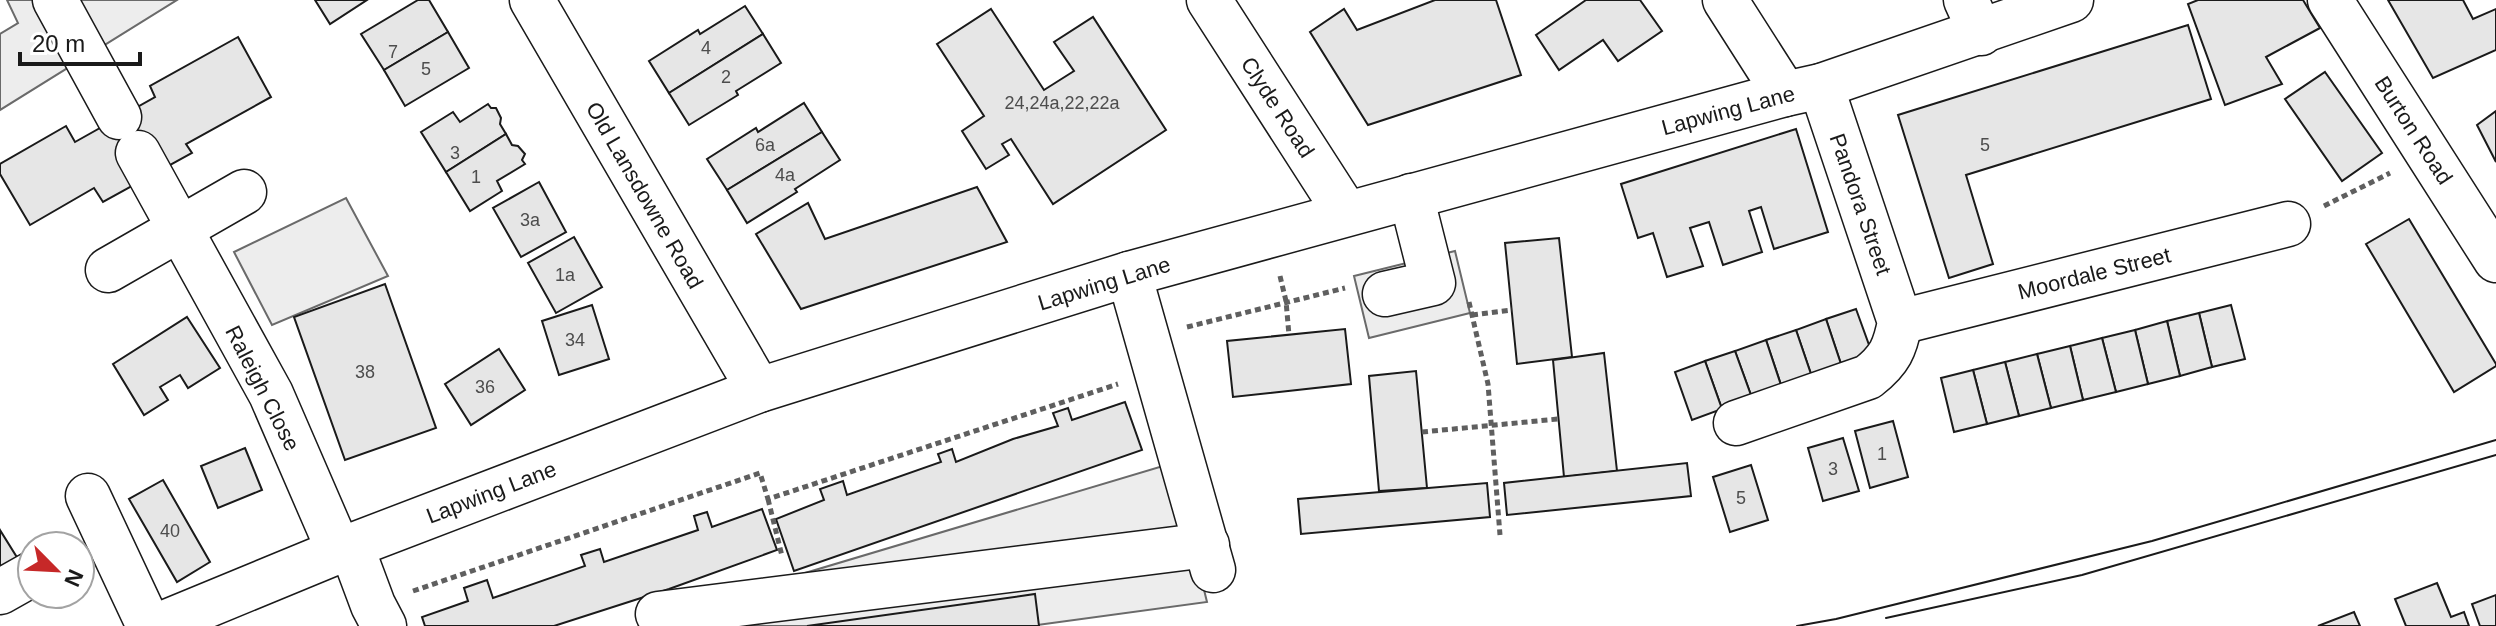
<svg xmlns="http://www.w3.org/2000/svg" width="2496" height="626" font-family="Arial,sans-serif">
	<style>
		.parking { fill: #ededed; stroke: #6a6a6a; stroke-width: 2 }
		.building { fill: #e6e6e6; stroke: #1a1a1a; stroke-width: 2 }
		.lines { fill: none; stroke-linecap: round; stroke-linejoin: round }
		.minor-casing { stroke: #1a1a1a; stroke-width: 47 }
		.path { stroke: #5f5f5f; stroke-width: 5; stroke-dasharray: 6 4; stroke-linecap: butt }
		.minor { stroke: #fff; stroke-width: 44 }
		.tram { stroke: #1a1a1a; stroke-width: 2 }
		.labels { text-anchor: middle; stroke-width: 6; stroke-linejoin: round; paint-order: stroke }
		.number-label { font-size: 18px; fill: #4d4d4d }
		.street-label { font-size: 22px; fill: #1a1a1a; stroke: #fff }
	</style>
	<rect width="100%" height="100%" fill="#fff"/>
	<g class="parking">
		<path d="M7,0H177L0,110V34L18,23Z"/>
		<path d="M346,198L388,276L272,325L234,252Z"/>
		<path d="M1455,251L1470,313L1369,338L1354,276Z"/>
		<path d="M1173,463L1207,602L1030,626H683L678,611Z"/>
	</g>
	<g class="building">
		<path d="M315,0H367L330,24Z"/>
		<path d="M418,0H429L448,32L384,70L361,34Z"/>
		<path d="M1435,0H1496L1521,75L1368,125L1310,32L1344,9L1357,30Z"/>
		<path d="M1586,0H1640L1662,31L1618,61L1603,40L1559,70L1536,35Z"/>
		<path d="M2198,0H2303L2320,28L2266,57L2282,84L2225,105L2188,4Z"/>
		<path d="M2388,0H2463L2473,19L2496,9V50L2433,78Z"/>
		<path d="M745,6L763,34L669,93L649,61L698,30L700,34Z"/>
		<path d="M991,9L1044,90L1074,71L1054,42L1093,17L1166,130L1053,204L1011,139L1002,144L1009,155L986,169L962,131L984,116L937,44Z"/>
		<path d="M2188,25L2211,99L1966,175L1993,264L1949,278L1898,115Z"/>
		<path d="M448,32L469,68L405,106L384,70Z"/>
		<path d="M763,34L781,63L736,91L738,95L689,125L669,93Z"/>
		<path d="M238,37L271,97L186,144L192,153L103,202L94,188L30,225L0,174V164L66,126L75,142L155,97L150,86Z"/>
		<path d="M2325,72L2382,153L2342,181L2285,99Z"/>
		<path d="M804,103L822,132L727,190L707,159L756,128L758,132Z"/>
		<path d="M488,104L491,108H496L501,118L500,124L506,134L446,172L421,132L453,112L460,122Z"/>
		<path d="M2496,111V162L2477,125Z"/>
		<path d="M1796,129L1828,232L1774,249L1761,207L1749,211L1762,252L1723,265L1709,222L1690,228L1703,266L1667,277L1653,233L1638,238L1621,184Z"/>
		<path d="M822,132L840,160L795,189L797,192L747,223L727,190Z"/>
		<path d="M506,134L512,145L518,146L525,154L522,160L525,164L497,181L502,191L470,211L446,172Z"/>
		<path d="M539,182L566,232L521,257L493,208Z"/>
		<path d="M977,187L1007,242L801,309L756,234L808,203L825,239Z"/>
		<path d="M2409,219L2496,364V366L2454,392L2366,244Z"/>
		<path d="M574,237L602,287L556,313L528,263Z"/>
		<path d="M1559,238L1572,357L1517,364L1505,243Z"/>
		<path d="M385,284L436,428L345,460L294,317Z"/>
		<path d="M592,305L609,359L559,375L542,321Z"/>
		<path d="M2231,305L2245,359L2212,367L2199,313Z"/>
		<path d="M1856,309L1873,356L1842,367L1826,319Z"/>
		<path d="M2199,313L2212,367L2180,376L2167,321Z"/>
		<path d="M187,317L220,368L188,388L180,375L160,387L168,400L144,415L113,364Z"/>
		<path d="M1826,319L1842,367L1812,377L1796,330Z"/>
		<path d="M2167,321L2180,376L2148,384L2135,330Z"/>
		<path d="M1345,329L1351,384L1233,397L1227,341Z"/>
		<path d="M1796,330L1812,377L1782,388L1766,340Z"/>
		<path d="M2135,330L2148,384L2116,392L2102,338Z"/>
		<path d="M2102,338L2116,392L2083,400L2070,346Z"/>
		<path d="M1766,340L1782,388L1752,398L1735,351Z"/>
		<path d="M2070,346L2083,400L2051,408L2037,354Z"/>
		<path d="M499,349L525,390L471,425L445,384Z"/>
		<path d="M1735,351L1752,398L1722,409L1705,361Z"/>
		<path d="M1604,353L1617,471L1564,477L1553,360Z"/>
		<path d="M2037,354L2051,408L2019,416L2005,362Z"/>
		<path d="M1705,361L1722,409L1692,420L1675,372Z"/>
		<path d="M2005,362L2019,416L1987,424L1973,370Z"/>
		<path d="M1973,370L1987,424L1954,432L1941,378Z"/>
		<path d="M1416,371L1427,488L1379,491L1369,376Z"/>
		<path d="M1125,402L1142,450L794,571L776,519L824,500L820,489L843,481L847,495L941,462L938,454L952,449L956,462L1013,439L1058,426L1053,413L1068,408L1072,420Z"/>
		<path d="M1893,421L1908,477L1870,488L1855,431Z"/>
		<path d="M1843,438L1859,491L1823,501L1808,448Z"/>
		<path d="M245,448L262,490L218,508L201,466Z"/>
		<path d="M1687,463L1691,496L1507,515L1504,483Z"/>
		<path d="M1751,465L1768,520L1730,532L1713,477Z"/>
		<path d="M163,480L210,562L177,582L129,499Z"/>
		<path d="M1487,483L1490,517L1301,534L1298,499Z"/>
		<path d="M762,509L777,550L669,589L554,626H425L422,617L468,601L464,588L487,580L493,598L585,566L581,555L600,549L604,562L698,530L694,516L707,512L712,527Z"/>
		<path d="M0,530L18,559L0,570Z"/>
		<path d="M2437,583L2451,617L2464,612L2469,626H2406L2395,599Z"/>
		<path d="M1035,594L1039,626H807Z"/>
		<path d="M2496,595V626H2480L2472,604Z"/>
		<path d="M2354,612L2360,626H2318Z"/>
	</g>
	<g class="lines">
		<defs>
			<g id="minor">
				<path d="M55,0L119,117"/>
				<path d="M532,0L759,390"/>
				<path d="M1209,0L1346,213"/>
				<path d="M1725,0L1785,94"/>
				<path d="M1966,0L1981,33"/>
				<path d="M2330,0L2496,260"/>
				<path d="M138,153L271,394L339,551"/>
				<path d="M108,270L244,192"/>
				<path d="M1129,274L1213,570"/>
				<path d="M1385,294L1433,283L1411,196"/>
				<path d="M1900,322L2288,224"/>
				<path d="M1736,423L1868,377C1890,360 1895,348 1900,322L1821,86"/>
				<path d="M88,496L149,626"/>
				<path d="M351,546L373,605L384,626"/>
				<path d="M0,592L32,574"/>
				<path d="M658,614L1207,545"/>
				<path d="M157,626L351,546L759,390L1129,274L1785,94L1821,86L2071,0"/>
			</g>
		</defs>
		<use href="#minor" class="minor-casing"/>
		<g class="path">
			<path d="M2324,206L2390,173"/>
			<path d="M1280,276L1286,301L1289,335"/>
			<path d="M1469,302L1488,384L1500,535"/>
			<path d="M1472,315L1512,310"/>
			<path d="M1187,327L1345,288"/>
			<path d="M1422,432L1558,419"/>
			<path d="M768,499L782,556"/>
			<path d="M413,591L760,473L768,499L1118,384"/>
		</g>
		<use href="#minor" class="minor"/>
		<g class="tram">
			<path d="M1886,618L2082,575L2496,455"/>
			<path d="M1797,626L1836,619L2152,541L2496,440"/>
		</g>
	</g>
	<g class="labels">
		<g class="number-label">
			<text x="706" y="54">4</text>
			<text x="393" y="58">7</text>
			<text x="426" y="75">5</text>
			<text x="726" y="83">2</text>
			<text x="1062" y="109">24,24a,22,22a</text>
			<text x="765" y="151">6a</text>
			<text x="1985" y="151">5</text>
			<text x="455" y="159">3</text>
			<text x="785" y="181">4a</text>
			<text x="476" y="183">1</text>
			<text x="530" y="226">3a</text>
			<text x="565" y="281">1a</text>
			<text x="575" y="346">34</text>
			<text x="365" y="378">38</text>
			<text x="485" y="393">36</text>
			<text x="1882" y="460">1</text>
			<text x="1833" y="475">3</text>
			<text x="1741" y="504">5</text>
			<text x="170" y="537">40</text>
		</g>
		<g class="street-label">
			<text transform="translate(1278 107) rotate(57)" y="8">Clyde Road</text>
			<text transform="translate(1728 110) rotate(-15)" y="8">Lapwing Lane</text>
			<text transform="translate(2414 130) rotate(57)" y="8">Burton Road</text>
			<text transform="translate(645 195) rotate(60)" y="8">Old Lansdowne Road</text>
			<text transform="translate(1861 204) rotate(71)" y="8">Pandora Street</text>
			<text transform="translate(2094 273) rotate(-14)" y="8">Moordale Street</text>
			<text transform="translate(1104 283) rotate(-17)" y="8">Lapwing Lane</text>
			<text transform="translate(263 388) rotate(63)" y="8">Raleigh Close</text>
			<text transform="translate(491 492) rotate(-21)" y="8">Lapwing Lane</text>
		</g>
	</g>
	<g transform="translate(56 570) rotate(114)"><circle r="38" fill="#ffffff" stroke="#a3a3a3" stroke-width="2"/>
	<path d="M0-6L14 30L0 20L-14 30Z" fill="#c62828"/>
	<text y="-12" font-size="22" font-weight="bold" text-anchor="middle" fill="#1a1a1a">N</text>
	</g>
	<path d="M20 52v12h120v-12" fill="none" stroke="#1a1a1a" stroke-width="4"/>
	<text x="32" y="52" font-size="24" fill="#1a1a1a" stroke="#ffffff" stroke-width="6" paint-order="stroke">20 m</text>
</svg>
